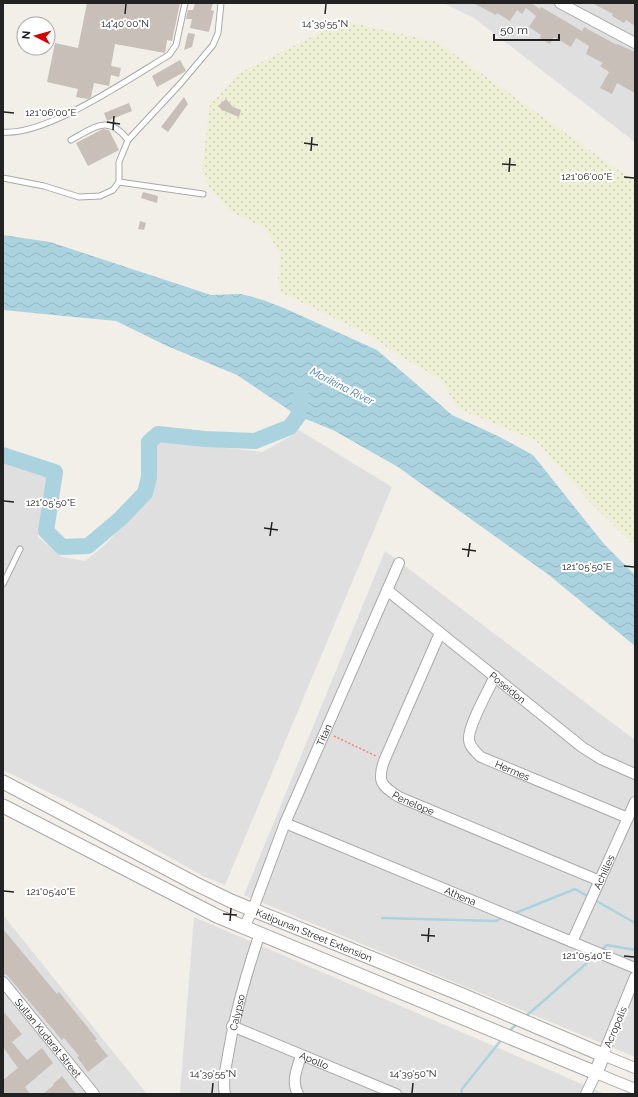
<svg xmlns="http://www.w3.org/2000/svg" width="638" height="1097" font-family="Raleway,sans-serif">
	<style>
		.residential { fill: #e0dfdf }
		.farmland { fill: url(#farmland-dots) }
		.water { fill: url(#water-waves) }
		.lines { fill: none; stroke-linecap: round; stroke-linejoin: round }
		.stream { stroke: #aad3df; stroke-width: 2.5 }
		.river { stroke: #aad3df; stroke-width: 16 }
		.building { fill: #c7bfb8 }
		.service-casing { stroke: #a9a9a9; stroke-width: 7 }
		.minor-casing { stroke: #a9a9a9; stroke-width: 12 }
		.tertiary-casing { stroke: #a9a9a9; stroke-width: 15 }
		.path { stroke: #fa8072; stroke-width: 1.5; stroke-dasharray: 2 2; stroke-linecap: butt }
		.service { stroke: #fff; stroke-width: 5 }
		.minor { stroke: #fff; stroke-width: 10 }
		.tertiary { stroke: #fff; stroke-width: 13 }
		.ticks { fill: none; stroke: #222; stroke-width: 1.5 }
		.labels { text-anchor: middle; stroke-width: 4; stroke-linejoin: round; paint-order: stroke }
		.street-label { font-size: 10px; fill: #222; stroke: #fff }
		.water-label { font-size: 11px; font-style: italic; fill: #4a7aab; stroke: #fff }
		.ticks-label { font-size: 10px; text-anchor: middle; fill: #222; stroke: #fff; stroke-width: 4; stroke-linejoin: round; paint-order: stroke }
	</style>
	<defs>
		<pattern id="farmland-dots" width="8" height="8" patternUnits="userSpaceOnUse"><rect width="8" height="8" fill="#eef0d5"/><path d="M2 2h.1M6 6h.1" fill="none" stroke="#ccceb7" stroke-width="1.8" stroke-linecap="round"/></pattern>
		<pattern id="water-waves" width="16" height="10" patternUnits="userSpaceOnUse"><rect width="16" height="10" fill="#aad3df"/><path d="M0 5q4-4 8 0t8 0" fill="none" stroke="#92b5bf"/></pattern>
	</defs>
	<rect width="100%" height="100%" fill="#f2efe9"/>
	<g class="residential">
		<path d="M443,3H635V142L474,18Z"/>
		<path d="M297,429L392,487L225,885L203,876L85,810L3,770V463L46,477L38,537L62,557L85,561L105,545L153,493L156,440L262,452L293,435Z"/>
		<path d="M385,551L635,740V1057L244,895Z"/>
		<path d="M3,915L147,1094H3Z"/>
		<path d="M194,917L605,1094H180Z"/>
	</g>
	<path class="farmland" d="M344,21L437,42L631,179L635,184V546L589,501L536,441L457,408L442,380L398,355L367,334L280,292L278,277L281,256L265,228L231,212L208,186L202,168L210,104L239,73Z"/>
	<path class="water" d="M3,235L50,242L211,295L241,294L263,300L284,308L377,350L452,415L498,436L533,455L604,544L635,575V646L549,575L398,467L333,430L298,416L237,375L167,346L116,321L3,310Z"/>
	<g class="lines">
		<g class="stream">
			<path d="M593,899L635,923"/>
			<path d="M513,914L575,889L589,897"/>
			<path d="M382,918L496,921L504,917"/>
			<path d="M601,950L607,945L635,950"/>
			<path d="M525,1017L596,955"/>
			<path d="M508,1032L518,1023"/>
			<path d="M461,1094L462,1089L502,1039"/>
		</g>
		<path class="river" d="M3,455L55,472L46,531L62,547L88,546L120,519L145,493L149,477V442L158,434L205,439L255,441L290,427L298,416L301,395"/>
	</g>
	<g class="building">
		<path d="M87,3H180L172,41L167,40L165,53L115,44L111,66L121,68L119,77L111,75L109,86L94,83L91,97L88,99L76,97L78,89L47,82L55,43L78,48Z"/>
		<path d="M195,3H213L211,10L214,11L209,32L190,28L192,19H186L188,10H193Z"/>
		<path d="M473,3H531L540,9L541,7L582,31L584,27L617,45V44L622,46L635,52V93L617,83L612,94L600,88L609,72L600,66L603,63L586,54L589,46L576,38L571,47L554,37L550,44L540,38L541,35L529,27L536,16L526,8L522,14L517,10L510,21L497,13L496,15Z"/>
		<path d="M592,3H635V26L626,20L624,23L612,16L613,14Z"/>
		<path d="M188,33L195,34L192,47L184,50Z"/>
		<path d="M180,60L186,71L157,87L152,76Z"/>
		<path d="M184,97L188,104L168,132L161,127Z"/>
		<path d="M226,99L233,107L241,110L239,117L222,110L218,106Z"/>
		<path d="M129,103L132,111L107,121L104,113Z"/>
		<path d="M103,129L109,130L119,150L88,166L76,143Z"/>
		<path d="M143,192L158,196L157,203L141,198Z"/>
		<path d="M140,221L146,223L144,230L138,229Z"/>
		<path d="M3,929L57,994L59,992L97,1039L95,1040L108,1056L88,1072L77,1057L79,1056L64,1038L62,1040L6,974L3,976Z"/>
		<path d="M3,1011L22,1034L12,1042L27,1060L42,1048L53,1063L25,1087L30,1094H3V1080L18,1068L3,1047Z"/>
		<path d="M62,1076L76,1094H43L54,1085L53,1084Z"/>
	</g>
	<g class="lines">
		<defs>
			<g id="service">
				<path d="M3,132C47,136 130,78 169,55L176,45L185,3"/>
				<path d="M71,140C95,127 108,114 128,140"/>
				<path d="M3,178L44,186L79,197L100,196L113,190L119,182V162L128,140L181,83L213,45L218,33L221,3"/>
				<path d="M119,182L203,194"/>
				<path d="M3,584L20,549"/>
			</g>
			<g id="minor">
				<path d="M560,3L635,43"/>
				<path id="s1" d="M387,590L582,747L601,759L635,774"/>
				<path id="s2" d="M440,633L384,761C377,781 381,786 399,797L600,881"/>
				<path id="s3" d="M495,676C489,689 468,726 469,739C469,747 476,752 481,757L628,818"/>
				<path id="s4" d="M285,823L635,968"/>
				<path id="s5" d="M244,927L253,909L285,823L399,563"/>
				<path id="s6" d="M572,942L635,802"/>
				<path d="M635,977L603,1055L635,1068"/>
				<path id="s7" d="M3,982L94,1094"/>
				<path id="s8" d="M232,1026L396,1094"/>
				<path id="s9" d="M225,1094C222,1082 226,1067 228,1055C235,1013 246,974 260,933"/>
				<path d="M298,1094C291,1082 297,1068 301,1056"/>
				<path d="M586,1094L596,1073L635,1089"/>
			</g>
			<g id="tertiary">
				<path id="s10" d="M3,782L194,883L231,901L460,994L603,1055L596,1073L217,916L3,806"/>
			</g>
		</defs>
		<use href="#service" class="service-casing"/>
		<use href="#minor" class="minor-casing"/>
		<use href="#tertiary" class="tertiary-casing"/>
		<path class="path" d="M334,736L376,756"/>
		<use href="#service" class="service"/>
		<use href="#minor" class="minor"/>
		<use href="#tertiary" class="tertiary"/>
	</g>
	<path class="ticks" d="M125,14L126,4M325,14L326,4M4,112L14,113M107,122L120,124M113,130L114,116M304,143L318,145M311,151L312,137M502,164L516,165M509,172L510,158M624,177L634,178M4,501L14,502M264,528L278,530M270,536L272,522M462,549L476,551M468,557L470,543M624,566L634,567M4,891L14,892M223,914L237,915M230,921L231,908M421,935L435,936M428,942L429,928M624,956L634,957M212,1093L213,1083M412,1093L413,1083"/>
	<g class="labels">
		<g class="street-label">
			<text dy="4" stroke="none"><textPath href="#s1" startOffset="155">Poseidon</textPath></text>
			<text dy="4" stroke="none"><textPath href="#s5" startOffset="208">Titan</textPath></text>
			<text dy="4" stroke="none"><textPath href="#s3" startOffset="125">Hermes</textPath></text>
			<text dy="4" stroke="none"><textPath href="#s2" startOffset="200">Penelope</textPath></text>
			<text dy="4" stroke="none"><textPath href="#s6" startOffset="77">Achilles</textPath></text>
			<text dy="4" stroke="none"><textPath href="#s4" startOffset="190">Athena</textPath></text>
			<text dy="4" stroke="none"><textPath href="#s10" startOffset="347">Katipunan Street Extension</textPath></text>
			<text dy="4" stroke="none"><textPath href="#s9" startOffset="83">Calypso</textPath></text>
			<text transform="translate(615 1027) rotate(-67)" y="4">Acropolis</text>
			<text dy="4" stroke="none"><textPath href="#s7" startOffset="72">Sultan Kudarat Street</textPath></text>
			<text dy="4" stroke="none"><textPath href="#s8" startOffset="89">Apollo</textPath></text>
		</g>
		<g class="water-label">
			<text transform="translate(342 386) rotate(27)" y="4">Marikina River</text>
		</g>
	</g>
	<g class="ticks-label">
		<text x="125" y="27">14°40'00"N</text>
		<text x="325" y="27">14°39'55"N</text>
		<text x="51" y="116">121°06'00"E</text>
		<text x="587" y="180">121°06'00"E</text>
		<text x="51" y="506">121°05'50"E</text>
		<text x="587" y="570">121°05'50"E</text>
		<text x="51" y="895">121°05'40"E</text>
		<text x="587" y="959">121°05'40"E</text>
		<text x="213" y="1077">14°39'55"N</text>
		<text x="413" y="1077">14°39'50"N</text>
	</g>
	<rect width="638" height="1097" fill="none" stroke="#222222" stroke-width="8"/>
	<g transform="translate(36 36) rotate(276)"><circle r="19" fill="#ffffff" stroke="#a7a7a7"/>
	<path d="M0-3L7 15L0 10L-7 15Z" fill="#d40000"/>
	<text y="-6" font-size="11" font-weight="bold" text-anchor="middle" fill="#222222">N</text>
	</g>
	<path d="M494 34v6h65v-6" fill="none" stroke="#222222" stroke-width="2"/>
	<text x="500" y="34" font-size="12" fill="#222222" stroke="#ffffff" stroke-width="3" paint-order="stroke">50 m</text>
</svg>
